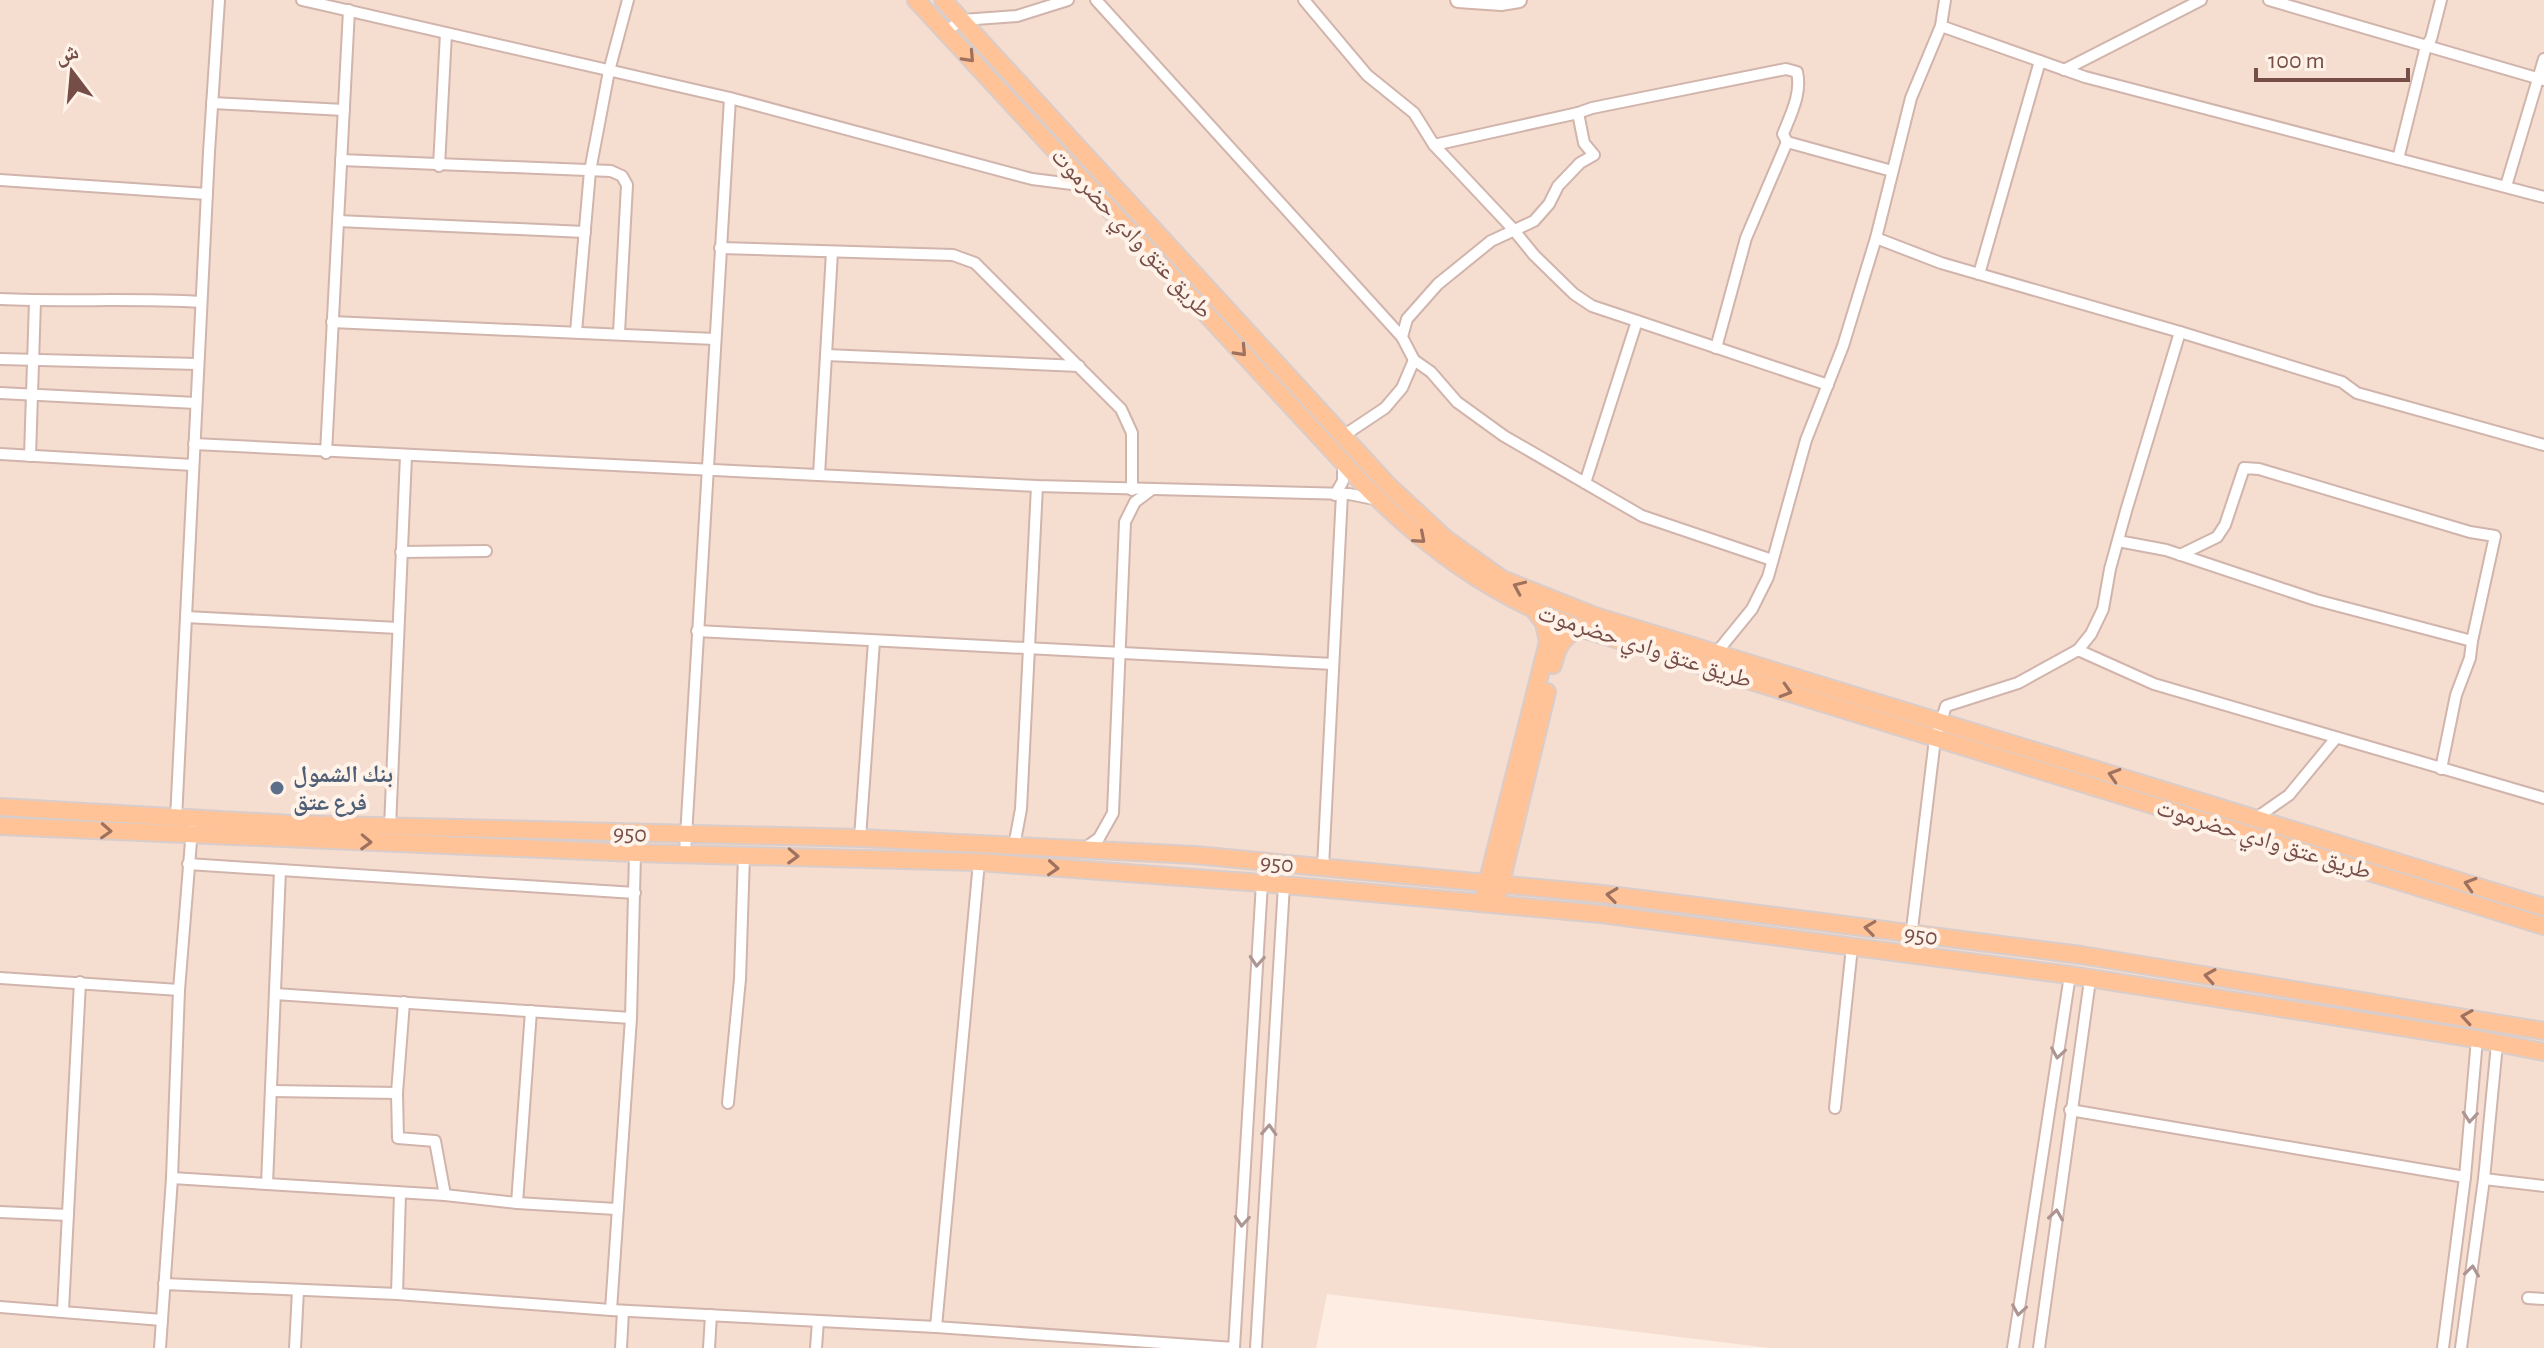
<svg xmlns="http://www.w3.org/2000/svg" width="2544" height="1348" font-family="'Alegreya Sans','Noto Naskh Arabic',sans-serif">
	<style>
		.residential { fill: #f5ddd0 }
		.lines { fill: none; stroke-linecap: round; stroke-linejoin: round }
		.street-casing { stroke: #d1b4ab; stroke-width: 14 }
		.secondary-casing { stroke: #d4b3a8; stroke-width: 18 }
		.primary-casing { stroke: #d9cdcb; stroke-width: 20 }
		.street { stroke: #fff; stroke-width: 10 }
		.secondary { stroke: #fff; stroke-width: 14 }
		.primary { stroke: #ffc397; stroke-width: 16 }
		.oneway { stroke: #9f715f }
		.oneway2 { stroke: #ad9591 }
		.service-dot { fill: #5c6f8a; stroke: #fff2e9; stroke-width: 3 }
		.labels { text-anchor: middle; stroke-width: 8; stroke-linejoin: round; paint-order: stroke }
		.street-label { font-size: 24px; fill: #764e47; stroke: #fff2e9 }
		.service-label { font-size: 24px; font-weight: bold; fill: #4e5e75; stroke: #fff2e9; text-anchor: start }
	</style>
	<rect width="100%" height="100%" fill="#fdede2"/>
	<path class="residential" d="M0,0H2544V1348H1770L1327,1294L1316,1348H0Z"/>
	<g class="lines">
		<defs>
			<g id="street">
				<path d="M302,0L730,98L1032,179L1088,186"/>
				<path d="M1096,0L1402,337"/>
				<path d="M1304,0L1367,75L1414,113L1434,145L1513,229L1534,255L1574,294L1592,306L1637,321L1585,483"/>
				<path d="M2269,0L2544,80"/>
				<path d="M1941,26L1945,0"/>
				<path d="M945,32L962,20L1017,16L1068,0"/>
				<path d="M2064,70L2201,0"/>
				<path d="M212,103L344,110"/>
				<path d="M1434,145L1578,113"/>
				<path d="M2398,159L2426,46L2431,39L2441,0"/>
				<path d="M341,160L611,171L622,176L627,185L619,333"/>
				<path d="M439,166L446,33"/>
				<path d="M0,180L207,194"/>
				<path d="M2506,186L2544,59"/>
				<path d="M338,221L585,232"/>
				<path d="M1876,238L1941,263L2180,332L2126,511L2110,569L2103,609L2091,634L2078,650L2018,683L1946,706L1935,739L1909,954"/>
				<path d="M720,248L953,255L975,263L1121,409L1132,433V490"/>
				<path d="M1979,274L2040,61"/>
				<path d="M0,299C67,302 134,298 201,302"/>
				<path d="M1637,321L1828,385"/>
				<path d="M332,322L715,339"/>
				<path d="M576,332L590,171L609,71L628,0"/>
				<path d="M2180,332L2342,382L2357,393L2544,445"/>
				<path d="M1716,348L1746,238L1787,142"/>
				<path d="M826,355L1079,366"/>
				<path d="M0,359L198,364"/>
				<path d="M1414,360L1402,337L1407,319L1438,284L1491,241L1534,221L1549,204L1558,186L1580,163L1594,155L1584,143L1578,113L1592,108L1786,69L1797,72C1802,93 1791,114 1783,134L1787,142L1892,171"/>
				<path d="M0,393L196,403"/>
				<path d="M1343,436L1385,408L1402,388L1414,360L1431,372L1457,402L1504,436L1642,516L1772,560"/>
				<path d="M194,444L1037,486L1349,494L1374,499"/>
				<path d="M326,453L349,10"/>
				<path d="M0,454L193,465"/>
				<path d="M30,456L35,301"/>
				<path d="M819,475L832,252"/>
				<path d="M1335,495L1343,481V463"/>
				<path d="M2118,541L2166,550L2316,600L2472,641L2470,658L2456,695L2441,769"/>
				<path d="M401,552L486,551"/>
				<path d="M2180,555L2217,537L2225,525L2244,468L2259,469L2470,532L2495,536L2472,641"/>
				<path d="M186,617L398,628"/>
				<path d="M697,631L1333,664"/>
				<path d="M2078,650L2154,684L2544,798"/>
				<path d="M1717,652L1752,609L1768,577L1806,440L1843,346L1876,238L1911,98L1941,26L2085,77L2544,197"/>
				<path d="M2256,818L2289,795L2336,738"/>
				<path d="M176,819L209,152L219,0"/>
				<path d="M390,827L406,456"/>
				<path d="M860,838L874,641"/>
				<path d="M1014,846L1021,809L1037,486"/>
				<path d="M1085,848L1099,838L1113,813L1125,522L1135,502L1151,490"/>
				<path d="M685,853L730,98"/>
				<path d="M188,864L635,893"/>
				<path d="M1323,867L1342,494"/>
				<path d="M0,978L179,990"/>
				<path d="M275,994L631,1018"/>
				<path d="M404,1002L397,1093L398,1138L435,1141L445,1195"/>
				<path d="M272,1091L397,1093"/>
				<path d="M728,1103L740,979L744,855"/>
				<path d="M1835,1108L1852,947"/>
				<path d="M2070,1110L2465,1177"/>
				<path d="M172,1178L267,1184L280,870"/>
				<path d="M2484,1179L2544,1186"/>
				<path d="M267,1184L445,1195L517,1203L616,1209"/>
				<path d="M517,1203L531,1011"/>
				<path d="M0,1212L68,1215"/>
				<path d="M164,1284L397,1294L611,1310L936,1327L1234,1348L1262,883"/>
				<path d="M397,1294L400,1193"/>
				<path d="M2528,1298L2544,1299"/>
				<path d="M0,1307L162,1320"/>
				<path d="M63,1310L80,982"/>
				<path d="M611,1310L631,1018L635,853"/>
				<path d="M936,1327L979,862"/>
				<path d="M160,1348L172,1178L179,990L192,829"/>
				<path d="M295,1348L298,1290"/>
				<path d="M621,1348L623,1311"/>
				<path d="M709,1348L711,1315"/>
				<path d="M816,1348L818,1321"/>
				<path d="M1256,1348L1284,885"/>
				<path d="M2013,1348L2070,975"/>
				<path d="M2039,1348L2090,980"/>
				<path d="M2443,1348L2465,1177L2477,1039"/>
				<path d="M2461,1348L2484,1179L2497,1044"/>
			</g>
			<path id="secondary" d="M1458,0L1501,3L1519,0"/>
			<g id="primary">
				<path d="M916,0L1365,486C1426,548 1492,595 1573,626L2544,926"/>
				<path d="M943,0L1388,485L1446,539L1502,579L1595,616L2544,907"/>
				<path d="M1553,665C1557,647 1562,637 1580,628"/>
				<path d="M0,807L292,824L860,838L1195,855L1602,894L2081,955L2544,1031"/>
				<path d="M0,826L635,853L979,862L1262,883L1601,914L2070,975L2477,1039L2544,1052"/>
				<path d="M1499,891L1547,692"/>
				<path d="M1485,892L1548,642L1544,623L1535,611"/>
			</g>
		</defs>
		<use href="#street" class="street-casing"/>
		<use href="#secondary" class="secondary-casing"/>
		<use href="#primary" class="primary-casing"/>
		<use href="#street" class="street"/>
		<use href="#secondary" class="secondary"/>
		<use href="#primary" class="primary"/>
	</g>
	<defs><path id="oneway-chevron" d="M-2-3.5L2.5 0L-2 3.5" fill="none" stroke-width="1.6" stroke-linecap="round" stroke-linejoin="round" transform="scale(2)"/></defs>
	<g class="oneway">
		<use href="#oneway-chevron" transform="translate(969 57) rotate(47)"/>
		<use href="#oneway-chevron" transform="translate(1241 351) rotate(47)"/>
		<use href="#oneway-chevron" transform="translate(1420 538) rotate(41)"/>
		<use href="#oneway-chevron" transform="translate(1519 587) rotate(-156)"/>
		<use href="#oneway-chevron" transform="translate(1786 691) rotate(17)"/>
		<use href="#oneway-chevron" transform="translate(2114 775) rotate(-163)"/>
		<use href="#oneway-chevron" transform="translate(106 831) rotate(3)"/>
		<use href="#oneway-chevron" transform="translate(366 842) rotate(2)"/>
		<use href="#oneway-chevron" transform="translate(793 856) rotate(2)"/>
		<use href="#oneway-chevron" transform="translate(1053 868) rotate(4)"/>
		<use href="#oneway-chevron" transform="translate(2470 884) rotate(-163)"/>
		<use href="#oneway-chevron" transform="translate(1612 895) rotate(-173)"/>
		<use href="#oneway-chevron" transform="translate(1870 928) rotate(-173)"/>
		<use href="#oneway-chevron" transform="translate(2210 976) rotate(-171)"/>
		<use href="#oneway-chevron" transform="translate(2467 1017) rotate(-171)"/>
	</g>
	<g class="oneway2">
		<use href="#oneway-chevron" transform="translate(1257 961) rotate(94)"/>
		<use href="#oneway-chevron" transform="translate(2058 1053) rotate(99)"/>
		<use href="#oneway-chevron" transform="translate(2470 1117) rotate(95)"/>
		<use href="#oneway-chevron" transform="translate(1269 1130) rotate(-87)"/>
		<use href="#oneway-chevron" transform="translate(2056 1215) rotate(-82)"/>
		<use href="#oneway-chevron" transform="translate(1242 1221) rotate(94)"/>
		<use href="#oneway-chevron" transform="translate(2472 1271) rotate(-82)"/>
		<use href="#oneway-chevron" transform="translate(2019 1310) rotate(99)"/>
	</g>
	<circle class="service-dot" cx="277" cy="788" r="8"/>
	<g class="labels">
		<g class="street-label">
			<text transform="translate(1132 233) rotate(47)" y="8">طريق عتق وادي حضرموت</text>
			<text transform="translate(1645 646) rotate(18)" y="8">طريق عتق وادي حضرموت</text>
			<text transform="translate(630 833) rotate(2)" y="8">950</text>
			<text transform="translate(2264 839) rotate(17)" y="8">طريق عتق وادي حضرموت</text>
			<text transform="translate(1277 863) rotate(5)" y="8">950</text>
			<text transform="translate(1921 935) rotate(7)" y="8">950</text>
		</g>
		<g class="service-label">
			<text x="293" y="782">بنك الشمول<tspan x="293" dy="28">فرع عتق</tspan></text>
		</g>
	</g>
	<g transform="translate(72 72) rotate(344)" stroke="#fff2e9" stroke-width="6" paint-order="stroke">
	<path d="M0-6L14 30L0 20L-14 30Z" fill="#764e47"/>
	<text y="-12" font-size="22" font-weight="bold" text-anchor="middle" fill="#764e47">ش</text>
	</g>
	<path d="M2256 68v12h152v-12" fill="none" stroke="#764e47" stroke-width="4"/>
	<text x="2268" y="68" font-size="24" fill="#764e47" stroke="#fff2e9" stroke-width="6" paint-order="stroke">100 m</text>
</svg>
